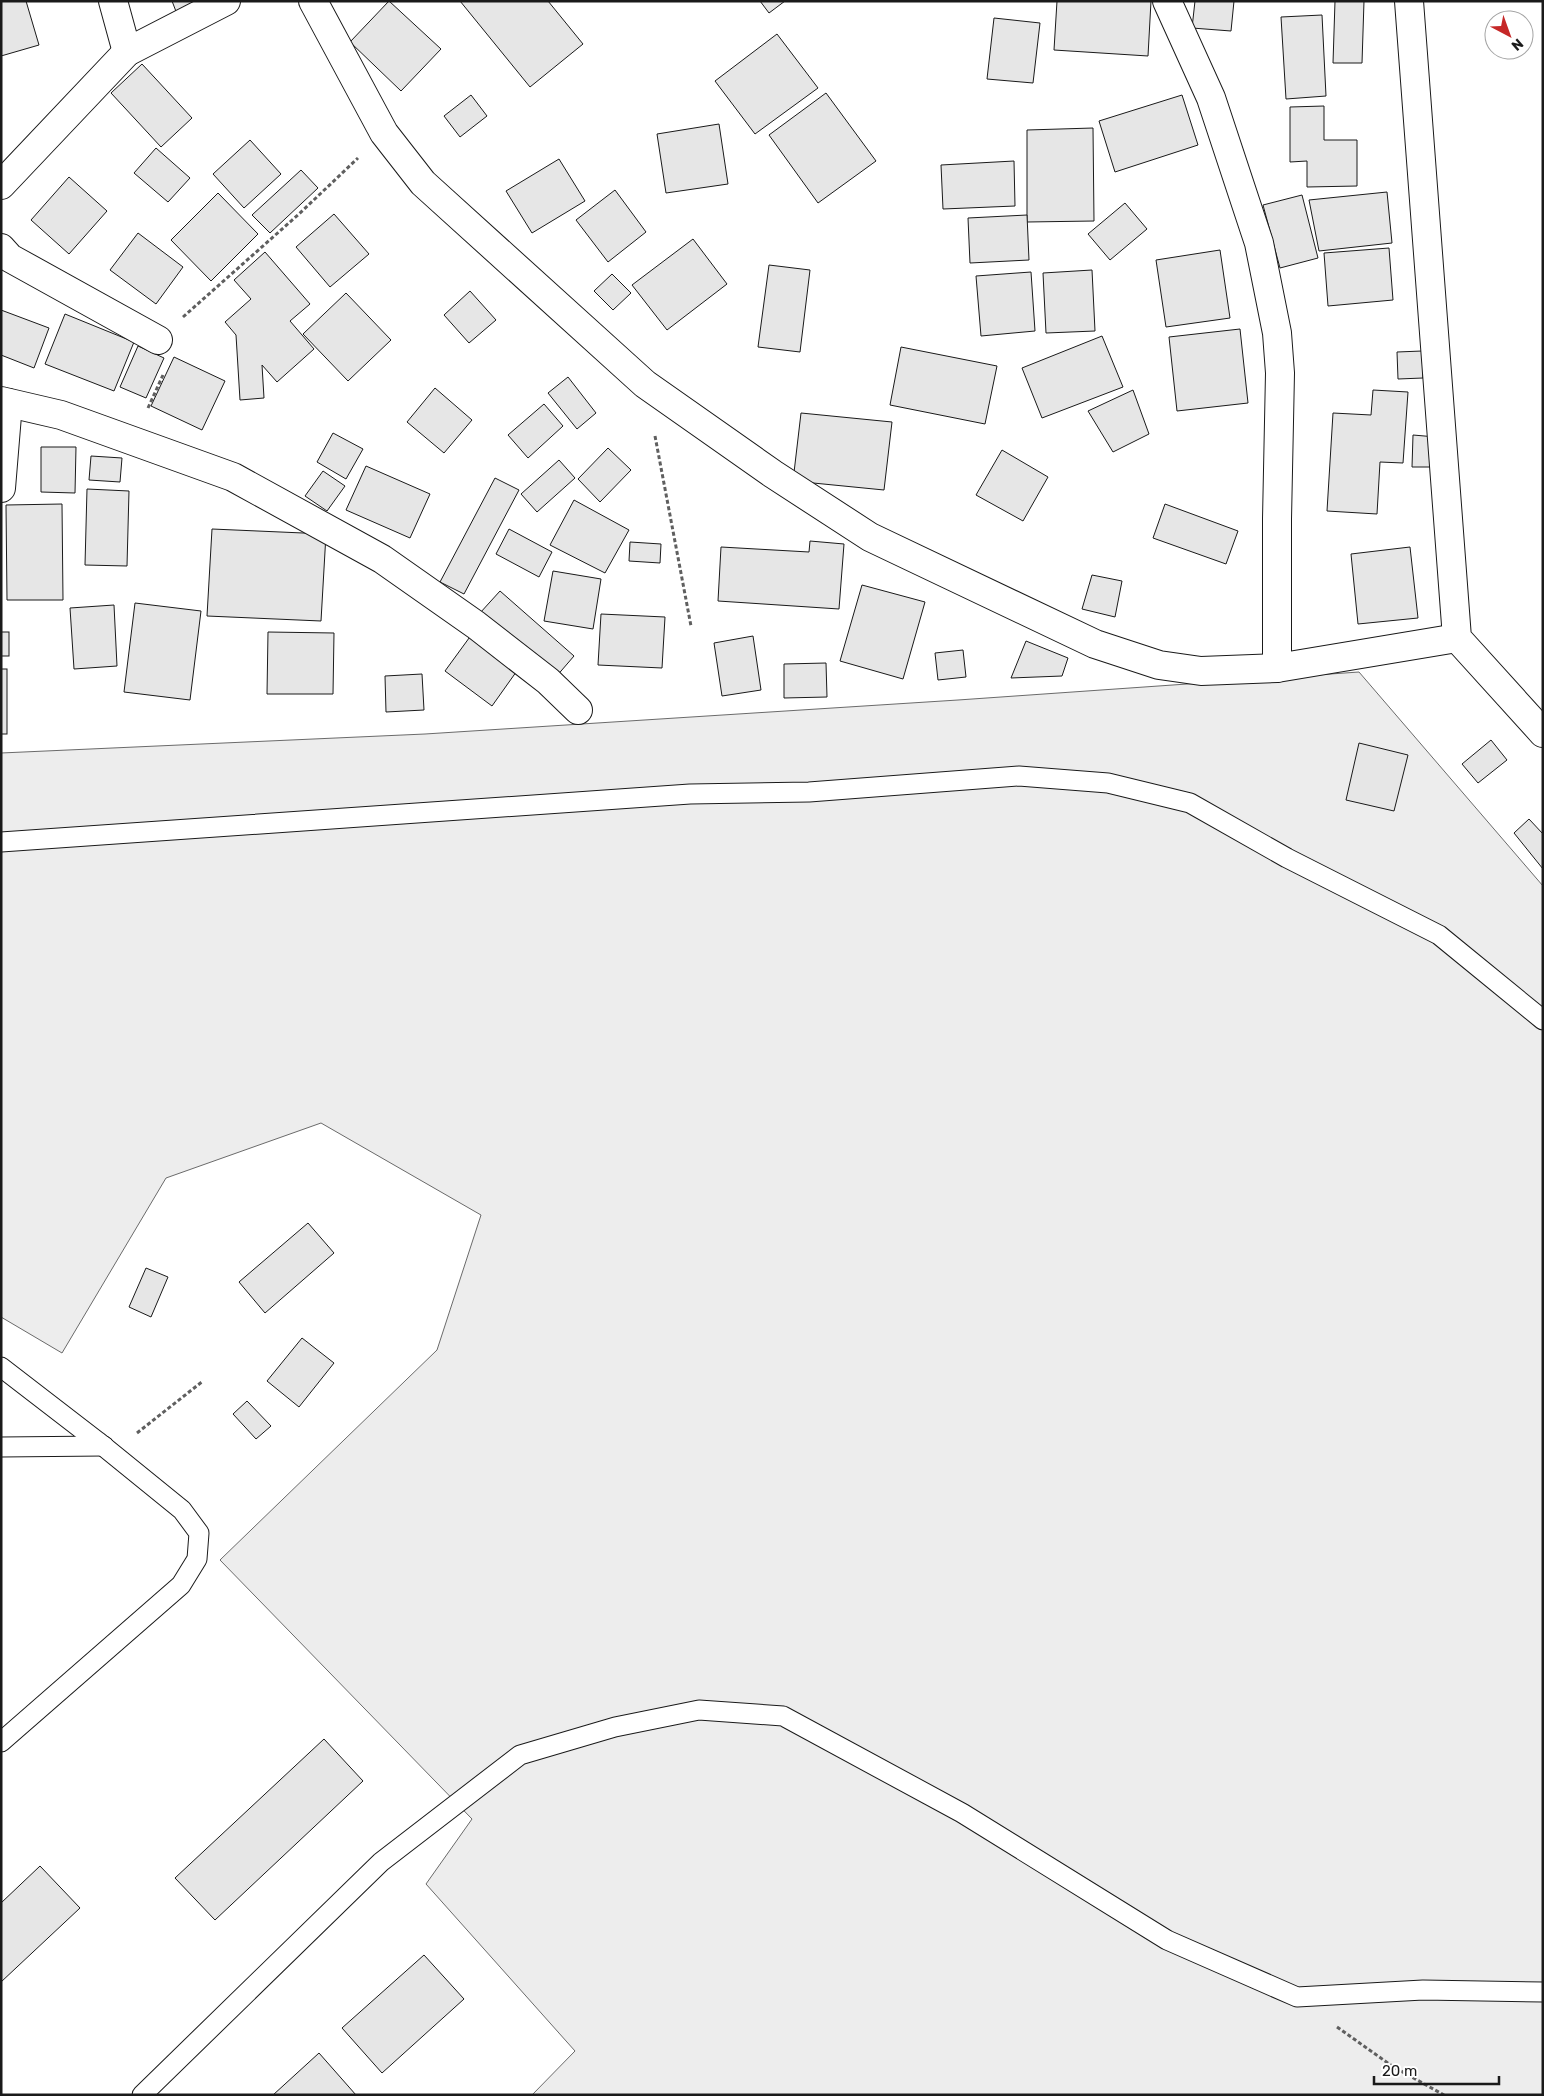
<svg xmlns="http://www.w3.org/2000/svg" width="1544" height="2096" font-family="Rubik,sans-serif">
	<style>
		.built { fill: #ededed; stroke: #6a6a6a }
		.building { fill: #e6e6e6; stroke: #1a1a1a }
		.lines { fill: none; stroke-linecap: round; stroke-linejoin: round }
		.service-casing { stroke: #1a1a1a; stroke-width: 21 }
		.minor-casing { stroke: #1a1a1a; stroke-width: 30 }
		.path { stroke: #5f5f5f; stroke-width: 3; stroke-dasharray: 4 2.5; stroke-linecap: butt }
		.service { stroke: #fff; stroke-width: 19 }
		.minor { stroke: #fff; stroke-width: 28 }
	</style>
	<rect width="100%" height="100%" fill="#fff"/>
	<path class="built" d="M1359,672L1543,886V2095H532L575,2051L426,1884L472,1819L220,1560L437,1350L481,1215L321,1123L166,1178L62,1353L1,1317V753L425,734L958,700Z"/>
	<g class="building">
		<path d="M1,1H26L39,45L1,56Z"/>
		<path d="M172,1H212L177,14Z"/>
		<path d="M389,1L441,49L401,91L350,42Z"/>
		<path d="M460,1H548L583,44L530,87Z"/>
		<path d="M760,1H785L769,13Z"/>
		<path d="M1057,1H1151L1148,56L1054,50Z"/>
		<path d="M1195,1H1234L1231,31L1192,28Z"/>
		<path d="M1335,1H1364L1362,63H1333Z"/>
		<path d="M1322,15L1326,96L1286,99L1281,17Z"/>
		<path d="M994,18L1040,23L1033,83L987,79Z"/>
		<path d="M777,34L818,88L755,134L715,81Z"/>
		<path d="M142,64L192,118L161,147L111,93Z"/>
		<path d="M826,93L876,161L818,203L769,135Z"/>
		<path d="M471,95L487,116L460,137L444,116Z"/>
		<path d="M1182,95L1198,145L1115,172L1099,121Z"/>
		<path d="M1324,106V140H1357V186L1307,187V161L1290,162V107Z"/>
		<path d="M719,124L728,184L666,193L657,134Z"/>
		<path d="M1093,128L1094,221L1027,222V130Z"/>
		<path d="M250,140L281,174L244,208L213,174Z"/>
		<path d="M156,148L190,178L168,202L134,173Z"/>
		<path d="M559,159L585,201L532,233L506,191Z"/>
		<path d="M1014,161L1015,206L943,209L941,165Z"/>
		<path d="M301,170L318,188L270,233L252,215Z"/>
		<path d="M69,177L107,211L69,254L31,220Z"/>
		<path d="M615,190L646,232L608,262L576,220Z"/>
		<path d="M1387,192L1392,243L1319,251L1309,200Z"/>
		<path d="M218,193L258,234L211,281L171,240Z"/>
		<path d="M1302,195L1318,258L1280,268L1263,205Z"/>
		<path d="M1125,203L1147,229L1110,260L1088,234Z"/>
		<path d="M334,214L369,254L330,287L296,247Z"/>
		<path d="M1027,215L1029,260L970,263L968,218Z"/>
		<path d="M138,233L183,267L156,304L110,270Z"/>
		<path d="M693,239L727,284L667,330L632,285Z"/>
		<path d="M1389,248L1393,300L1328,306L1324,253Z"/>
		<path d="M1220,250L1230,318L1166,327L1156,260Z"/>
		<path d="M265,252L310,304L290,321L314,349L277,382L262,365L264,398L240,400L236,335L225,322L251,299L234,280Z"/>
		<path d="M769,265L810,270L800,352L758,347Z"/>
		<path d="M1092,270L1095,331L1046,333L1043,273Z"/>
		<path d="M1031,272L1035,331L981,336L976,276Z"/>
		<path d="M612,274L631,293L613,310L594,291Z"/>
		<path d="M470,291L496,320L469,343L444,315Z"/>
		<path d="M346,293L391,340L348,381L303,334Z"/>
		<path d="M1,310L49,328L34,368L1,355Z"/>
		<path d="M65,314L134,342L114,391L45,364Z"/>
		<path d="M1240,329L1248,403L1177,411L1169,337Z"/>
		<path d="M1102,336L1123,387L1042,418L1022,368Z"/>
		<path d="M138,346L164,358L146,398L120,387Z"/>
		<path d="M901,347L997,366L985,424L890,405Z"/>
		<path d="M1422,351L1423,378L1398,379L1397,352Z"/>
		<path d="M174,357L225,381L202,430L151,406Z"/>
		<path d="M568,377L596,413L577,429L548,393Z"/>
		<path d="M435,388L472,420L444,453L407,422Z"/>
		<path d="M1133,390L1149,434L1113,452L1088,411Z"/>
		<path d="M1373,390L1408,392L1403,463L1380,462L1377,514L1327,511L1333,413L1371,415Z"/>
		<path d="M544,404L563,426L528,458L508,435Z"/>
		<path d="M801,413L892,422L884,490L793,481Z"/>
		<path d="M333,433L363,449L346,479L317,462Z"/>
		<path d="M1413,435L1436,437L1434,467H1412Z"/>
		<path d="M41,447H76L75,493L41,492Z"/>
		<path d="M608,448L631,470L600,502L578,479Z"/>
		<path d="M1002,450L1048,477L1023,521L976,495Z"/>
		<path d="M91,456L122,458L120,482L89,480Z"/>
		<path d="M559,460L575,478L537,512L521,494Z"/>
		<path d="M366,466L430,494L410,538L346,510Z"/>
		<path d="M323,471L345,486L327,511L305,496Z"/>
		<path d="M495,478L519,490L464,594L440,582Z"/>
		<path d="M87,489L129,491L127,566L85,565Z"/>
		<path d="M574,500L629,530L605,573L550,545Z"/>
		<path d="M62,504L63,600H7L6,505Z"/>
		<path d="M1165,504L1238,531L1226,564L1153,538Z"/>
		<path d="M212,529L326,534L321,621L207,616Z"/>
		<path d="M509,529L552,552L539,577L496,554Z"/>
		<path d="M810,541L844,544L839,609L718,601L721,547L809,552Z"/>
		<path d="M630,542L661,544L660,563L629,561Z"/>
		<path d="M1410,547L1418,618L1358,624L1351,554Z"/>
		<path d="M553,571L601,579L593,629L544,621Z"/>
		<path d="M1092,575L1122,581L1115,617L1082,609Z"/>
		<path d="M862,585L925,602L903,679L840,661Z"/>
		<path d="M500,591L574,656L555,678L480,613Z"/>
		<path d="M135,603L201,611L190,700L124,692Z"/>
		<path d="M114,605L117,666L74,669L70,608Z"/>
		<path d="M601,614L665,617L662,668L598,665Z"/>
		<rect x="1" y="632" width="8" height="24"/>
		<path d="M268,632L334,633L333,694H267Z"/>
		<path d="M472,634L519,668L492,706L445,671Z"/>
		<path d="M753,636L761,690L722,696L714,643Z"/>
		<path d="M1026,641L1068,658L1062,676L1011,678Z"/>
		<path d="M963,650L966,677L938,680L935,653Z"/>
		<path d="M826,663L827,697L784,698V664Z"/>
		<rect x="1" y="669" width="6" height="65"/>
		<path d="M422,674L424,710L386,712L385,676Z"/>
		<path d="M1491,740L1507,760L1478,783L1462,764Z"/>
		<path d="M1359,743L1408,755L1394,811L1346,800Z"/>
		<path d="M1529,819L1543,834V869L1514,833Z"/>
		<path d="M308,1223L334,1253L265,1313L239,1282Z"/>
		<path d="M146,1268L168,1277L151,1317L129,1307Z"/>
		<path d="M302,1338L334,1363L299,1407L267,1381Z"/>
		<path d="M247,1401L271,1426L256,1439L233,1414Z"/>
		<path d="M324,1739L363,1781L215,1920L175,1878Z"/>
		<path d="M40,1866L80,1908L1,1982V1903Z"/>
		<path d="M424,1955L464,1999L382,2073L342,2028Z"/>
		<path d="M319,2053L356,2095H273Z"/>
	</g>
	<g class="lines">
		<defs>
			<g id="service">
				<path d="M1,842L690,794L809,792L1019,776L1108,783L1190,803L1287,858L1439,935L1543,1020"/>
				<path d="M1,1367L97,1441L182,1510L199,1533L197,1559L181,1585L1,1742"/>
				<path d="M1,1447L104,1446"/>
				<path d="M142,2095L381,1862L520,1755L615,1727L699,1710L783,1716L962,1813L1167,1940L1297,1997L1423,1990L1543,1992"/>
			</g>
			<g id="minor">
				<path d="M113,1L127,52"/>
				<path d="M313,1L384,133L423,183L645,384L773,474L870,537L1095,644L1159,665L1201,671L1277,668L1457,638"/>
				<path d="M1167,1L1211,98L1259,243L1277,333L1280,373L1277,519V668"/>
				<path d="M1409,1L1457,638L1543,733"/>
				<path d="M1,185L127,52L226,1"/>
				<path d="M1,248L10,258L158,340"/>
				<path d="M1,401L61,415L233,477L382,559L476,625L548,681L578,710"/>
				<path d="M1,488L8,403"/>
			</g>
		</defs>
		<use href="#service" class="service-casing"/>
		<use href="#minor" class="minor-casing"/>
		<g class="path">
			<path d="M183,317L299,214L358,158"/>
			<path d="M148,408L163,375"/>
			<path d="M655,436L691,626"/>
			<path d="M137,1433L203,1381"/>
			<path d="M1337,2027L1392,2066L1444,2095"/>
		</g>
		<use href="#service" class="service"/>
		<use href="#minor" class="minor"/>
	</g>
	<rect width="1544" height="2096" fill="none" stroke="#1a1a1a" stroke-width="5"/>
	<g transform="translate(1509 35) rotate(139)"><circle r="24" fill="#ffffff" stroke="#a3a3a3"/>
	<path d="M0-4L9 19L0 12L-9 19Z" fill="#c62828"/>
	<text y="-8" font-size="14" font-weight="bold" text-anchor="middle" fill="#1a1a1a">N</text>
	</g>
	<path d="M1374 2076v8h125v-8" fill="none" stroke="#1a1a1a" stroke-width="2.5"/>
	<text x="1382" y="2076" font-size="15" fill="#1a1a1a" stroke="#ffffff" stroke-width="4" paint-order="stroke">20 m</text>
</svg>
